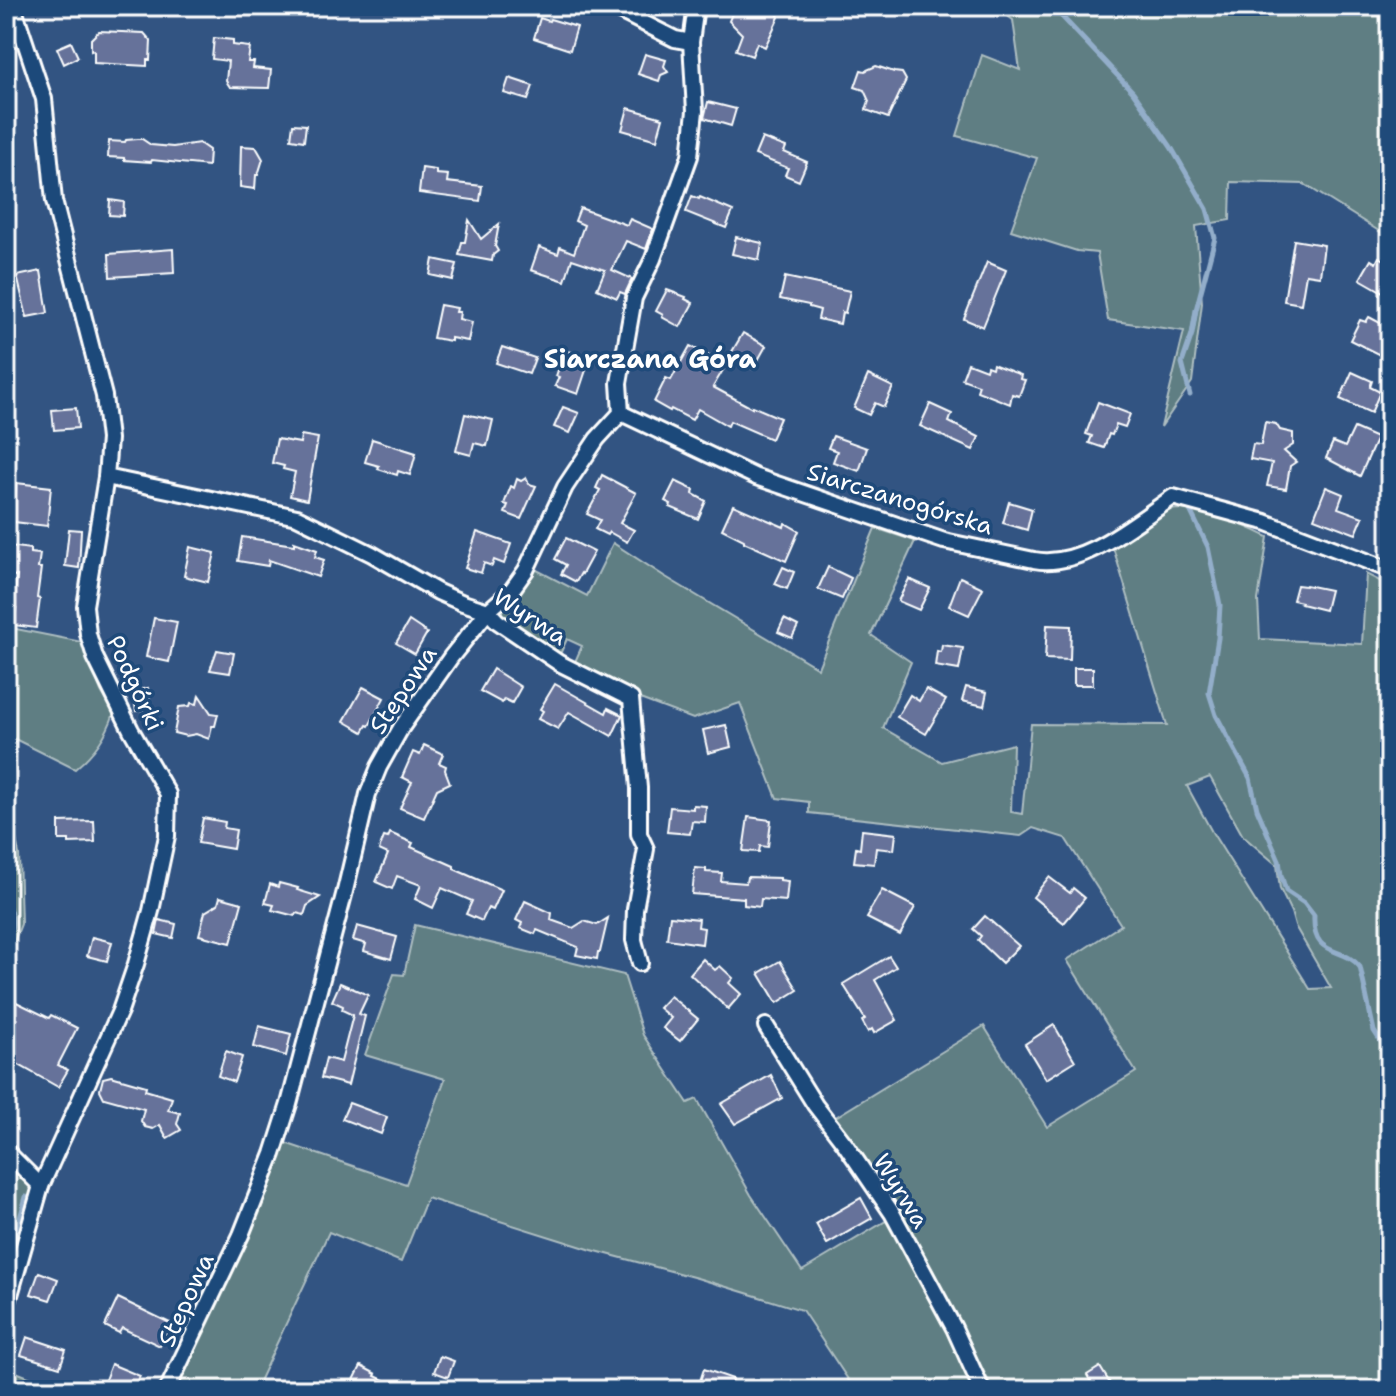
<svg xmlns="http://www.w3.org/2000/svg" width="1396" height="1396" font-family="'Shantell Sans',sans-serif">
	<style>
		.green { fill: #5e7e83; stroke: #aebec1; stroke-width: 2; fill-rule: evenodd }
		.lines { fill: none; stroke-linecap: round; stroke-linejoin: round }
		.stream { stroke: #93aeca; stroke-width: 5 }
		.building { fill: #66729a; stroke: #fff; stroke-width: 2 }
		.minor-casing { stroke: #fff; stroke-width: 20 }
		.minor { stroke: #1f4a7a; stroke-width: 14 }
		.labels { text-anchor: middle; stroke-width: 7; stroke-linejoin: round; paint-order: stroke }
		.street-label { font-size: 24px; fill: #fff; stroke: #1f4a7a }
		.neighbourhood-label { font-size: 26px; font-weight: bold; fill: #fff; stroke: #1f4a7a }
	</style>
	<rect width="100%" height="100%" fill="#325482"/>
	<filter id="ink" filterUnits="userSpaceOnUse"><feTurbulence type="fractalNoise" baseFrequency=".0125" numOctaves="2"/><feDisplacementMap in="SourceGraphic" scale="16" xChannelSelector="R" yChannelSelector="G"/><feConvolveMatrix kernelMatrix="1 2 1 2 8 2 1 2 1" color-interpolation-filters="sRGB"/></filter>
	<g filter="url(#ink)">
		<g class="green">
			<path d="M994,6H1390V238L1304,184L1231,182L1230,220L1196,226L1202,303L1192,382L1161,427L1184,331L1108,320L1097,253L1077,251L1011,230L1037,158L957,136L982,55L1020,70L1013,20Z"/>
			<path d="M1177,509C1212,511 1237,522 1268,537L1258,600L1260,639L1362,644L1366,574L1390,586V786H1387L1390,797V1390H993L960,1323L899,1217L834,1118L984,1026L1047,1127L1136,1072L1067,960L1121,925L1065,838L1033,828L1021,836L809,813V802L777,798L740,703L693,719L640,699L574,664L582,646L567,639L560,654L497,613L514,595L535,569L587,596L613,543L664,576L818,668L875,528L915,541L871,635L911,662L883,728L942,762L1013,744L1011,812L1022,814L1031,724L1167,725L1112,544L1159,512ZM1210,777L1243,836L1277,865L1280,889L1291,912L1295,926L1331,988L1310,989L1212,832L1187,786Z"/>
			<path d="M6,627L82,642L101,691L114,713C106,737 94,753 75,769L15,739L11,813L19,854L21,924L6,962Z"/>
			<path d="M415,925L624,975L643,1035L688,1103L697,1099L751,1195L802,1271L891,1218L954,1338L974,1390H903L897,1386L893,1390H855L802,1310L697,1278L592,1250L427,1198L401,1262L329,1232L255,1390H177L261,1207L285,1143L406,1184L445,1079L365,1055L394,974L404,975Z"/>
			<path d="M6,1159L35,1189L6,1290Z"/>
			<path d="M6,1368L61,1390H6Z"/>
		</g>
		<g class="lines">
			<g class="stream">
				<path d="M1052,6L1133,92L1171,147L1207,209L1215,238L1196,310L1192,334L1182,363L1190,395"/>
				<path d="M1188,506L1208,547L1220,605L1218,638L1209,693L1216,715L1250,778L1257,809L1279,860L1281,875L1286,891L1304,903L1314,916C1312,959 1343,945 1360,967L1374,1031L1390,1056"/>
				<path d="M6,899C14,919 14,925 6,945"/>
				<path d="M6,1268L26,1197"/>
			</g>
		</g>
		<g class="building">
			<path d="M735,6H758L766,9L769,8L776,11L779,17L765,47L757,43L752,56L736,50L742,34L729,21Z"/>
			<path d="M540,18L549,21L550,19L577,27L570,50L534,38Z"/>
			<path d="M99,31L144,33L151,41L150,60H147V66L94,63V50L91,51V39Z"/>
			<path d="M214,38L233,40V45L250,47L248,62H254L253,68L271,70L269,88L230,87L226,81L228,61L212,59Z"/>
			<path d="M71,42L78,57L64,64L57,48Z"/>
			<path d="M645,54L666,60L664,66L668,72L661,75L659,81L638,74Z"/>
			<path d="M876,66L894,72L902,73L906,80L888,118L866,110L869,101L864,90L855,87L861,70L865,71Z"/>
			<path d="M509,78L533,86L528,100L504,93Z"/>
			<path d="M708,102L736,109L731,126L704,118Z"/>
			<path d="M628,108L663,118L657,140L622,130Z"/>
			<path d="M293,124L306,125L304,141L291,139Z"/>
			<path d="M762,138L786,147L784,152L807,162L799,181L785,175L788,168L755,155Z"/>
			<path d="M138,139H142L151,145L173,147L199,143L209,150L208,166L152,160L151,162L124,160V158L108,157L109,141L125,142L126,140Z"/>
			<path d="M241,146L256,147L263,159L258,175H256L255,189L240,187Z"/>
			<path d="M422,168L436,170V174L448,175L447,182L482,186L480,201L419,193Z"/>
			<path d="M692,196L699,199L700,197L733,211L726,228L686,212Z"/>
			<path d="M110,200L124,202L123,216L109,215Z"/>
			<path d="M580,208L627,225L630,219L653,229L646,249L626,241L612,270L632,279L625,294L620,292L617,298L597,289L605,270L572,259L565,281L531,270L539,247L558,254L560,247L574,253L584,225L575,221Z"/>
			<path d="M469,220L481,239L499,224L495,246L498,251L493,255L492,261L459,255L462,242H465Z"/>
			<path d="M736,237L762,243L759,260L732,254Z"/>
			<path d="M1294,240L1324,245L1320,276L1306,274L1301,304L1284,301Z"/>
			<path d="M173,249L174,273L110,277L109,254Z"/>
			<path d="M1379,257L1390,262V296L1360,279L1371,260L1376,263Z"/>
			<path d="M433,259L457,264L453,280L430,275Z"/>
			<path d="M987,262L1006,270L983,327L964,319Z"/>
			<path d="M41,271L48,313L27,317L17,276Z"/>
			<path d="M785,277L850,291L845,313L842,312L840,324L818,319L820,310L809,307V305L780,299Z"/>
			<path d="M667,290L686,297L685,299L693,303L680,327L662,317L663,315L656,311Z"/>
			<path d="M440,305L457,308L456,312H460L459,319L472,322L468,341L451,338V341L433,338Z"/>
			<path d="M1369,317L1388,327L1384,333L1390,336L1380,355L1350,340L1360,320L1366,322Z"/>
			<path d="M743,333L766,346L753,369L730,355Z"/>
			<path d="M690,346L726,365L713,387L752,408V406L780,418L771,439L730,421L728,426L698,409L692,420L671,409L670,411L654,402L666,378L671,380Z"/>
			<path d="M502,347L535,358L529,374L496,363Z"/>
			<path d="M565,350L590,358L578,394L555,386L559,377L556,376Z"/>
			<path d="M968,363L986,370L987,366L992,368L993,364L1021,375L1020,379L1025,380L1019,396L1012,394L1010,404L977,391L979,385L962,379Z"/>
			<path d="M1352,372L1372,381L1370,387L1380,392L1371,413L1340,399Z"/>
			<path d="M868,375L893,387L884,407L875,403L869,415L854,408Z"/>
			<path d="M1098,402L1130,414L1125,427L1116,424L1112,435L1109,434L1104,448L1089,443L1092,436L1086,434Z"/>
			<path d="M930,404L952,414L949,422L979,437L973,450L920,426Z"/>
			<path d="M563,407L579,413L570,433L554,427Z"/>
			<path d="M76,408L78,428L54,430L52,410Z"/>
			<path d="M465,414L493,420L487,446L474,443L471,455L456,451Z"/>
			<path d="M1265,422L1276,424L1280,430L1293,433V445L1284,451L1296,462L1290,466L1286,489L1267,486L1272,463L1250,459L1253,444L1261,445Z"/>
			<path d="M1354,428L1377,438L1360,476L1326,458L1333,442L1345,447Z"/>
			<path d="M301,435L318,438L307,500L290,496L295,472L283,469L284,466L272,463L277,439L300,443Z"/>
			<path d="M833,436L867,448L859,471L833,462L837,451L828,448Z"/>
			<path d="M372,439L416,453L410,475L398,471L397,475L378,469L379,466L365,462Z"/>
			<path d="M602,475L636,493L620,523L634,530L627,542L609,532L607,535L595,529L600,520L587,514L600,490L596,488Z"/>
			<path d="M526,478L529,484L536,486L521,519L505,513L508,505L504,504L511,486L514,488L517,479L521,481Z"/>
			<path d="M675,481L694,490L693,494L706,501L698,519L670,507L671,504L665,501Z"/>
			<path d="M16,483L51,487L47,526L6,521V498L15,499Z"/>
			<path d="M1326,487L1343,494L1338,508L1363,517L1356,534L1314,518Z"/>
			<path d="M1009,502L1032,509L1027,530L1003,523Z"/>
			<path d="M733,505L784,527L785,523L799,531L786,561L744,542V540L722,529Z"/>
			<path d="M69,529L81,530L79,568L65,566Z"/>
			<path d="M477,532L511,544L504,564L494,560L492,566L484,563L481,573L465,568Z"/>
			<path d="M242,537L294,545V542L317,550L315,557L324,560L318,577L269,560L268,566L238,561Z"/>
			<path d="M566,538L594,552L582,574L581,573L576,582L561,574L566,565L555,559Z"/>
			<path d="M10,546L30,549V553L40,554L38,568H41L37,598L40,599L36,628L13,625L16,608H13L17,576L6,575Z"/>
			<path d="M190,547L215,553L208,582L184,576Z"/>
			<path d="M783,567L794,572L787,589L775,584Z"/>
			<path d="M828,567L851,578L842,599L818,589Z"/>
			<path d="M960,577L983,588L969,615L949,606Z"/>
			<path d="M909,579L930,588L919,610L898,601Z"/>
			<path d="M1297,585L1305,586L1306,585L1330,590L1325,610L1301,604L1302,602L1293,600Z"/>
			<path d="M154,618L177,622L169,662L146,657Z"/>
			<path d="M784,619L798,626L792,638L778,632Z"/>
			<path d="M409,621L427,633L415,654L396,643Z"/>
			<path d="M1047,625L1071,626L1070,660L1045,659Z"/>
			<path d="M942,645L963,648L959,670L935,666L937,651L941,652Z"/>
			<path d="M217,650L234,653L230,673L210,670Z"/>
			<rect x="1074" y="668" width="19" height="17"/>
			<path d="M493,669L521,687L512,703L504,699L502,703L480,691Z"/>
			<path d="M555,684L606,713L608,708L622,715L612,736L569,712L558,729L538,719L543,711L540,709Z"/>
			<path d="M363,687L384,698L369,726L367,725L363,732L344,721Z"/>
			<path d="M966,687L987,692L984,706L962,701Z"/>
			<path d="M148,688L151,708L136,711L133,691Z"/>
			<path d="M926,689L946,700L926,734L897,717L910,695L919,701Z"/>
			<path d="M199,695L211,713L218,714L215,726H212L209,739L196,734L186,736L174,733L179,707L190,706L191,703L197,704Z"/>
			<path d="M726,725L731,747L708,753L703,730Z"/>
			<path d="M424,745L443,754L439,763L446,766L445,770L450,783L437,789L424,818L400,808L412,782L402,777L413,752L420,755Z"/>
			<path d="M693,805L706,806L705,822L692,821L690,834L667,832L670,807L693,809Z"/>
			<path d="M748,817L771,820L768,847L760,846L759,852L743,851Z"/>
			<path d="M203,818L225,822L224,828L236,830L233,849L198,843Z"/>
			<path d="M94,821L95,842L69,843V840H59V822Z"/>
			<path d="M862,830L896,834L894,850L876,848L874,864L854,862L856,848L860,849Z"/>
			<path d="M390,833L413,843L411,847L454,866V869L502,890L493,910L488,908L482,921L466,914L472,901L442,888L433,908L415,899L421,885L397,876L392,889L376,882L388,854L379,850L384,837L388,838Z"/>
			<path d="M695,868L706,869V872L722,873L721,881L746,883L747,877L780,878V880L788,881L786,901L761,899L760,907L744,905V898L692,894Z"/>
			<path d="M1049,877L1070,893L1073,888L1085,898L1064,923L1033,897Z"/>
			<path d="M279,883L298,888L297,890L320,897L307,906L304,915L296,913L295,916L272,910L274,905L265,903L270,884L278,887Z"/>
			<path d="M882,890L915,907L900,935L867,918L870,913L869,912Z"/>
			<path d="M220,897L242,903L231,943L199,935L205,912L218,904Z"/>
			<path d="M525,901L552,913L551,920L573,928L584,921L597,925L608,918L600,952H598L597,959L576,955L578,947L537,930L535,934L520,928L522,923L516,920Z"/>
			<path d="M670,916L699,919L698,927L704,928L702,944L667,939Z"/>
			<path d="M985,916L1019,946L1002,963L978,940L981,936L973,929Z"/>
			<path d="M159,920L176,924L173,938L156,934Z"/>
			<path d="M357,926L397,937L391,959L364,951L366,944L353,940Z"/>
			<path d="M92,937L112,942L107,961L87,956Z"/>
			<path d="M889,956L896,967L875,980L897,1020L874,1033L872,1029L868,1032L862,1021L865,1019L843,984Z"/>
			<path d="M703,959L715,970L720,966L733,978L729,983L741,994L728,1009L690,974Z"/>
			<path d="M780,961L798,990L777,1003L759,973Z"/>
			<path d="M340,983L368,995L359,1014L365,1016L348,1085L321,1078L326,1058L341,1062L353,1015L342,1010L343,1006L332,1001Z"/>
			<path d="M670,996L698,1019L680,1041L663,1028L671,1018L659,1008Z"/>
			<path d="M6,997L49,1018L51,1015L77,1028L58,1065L68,1070L58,1087L17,1064L6,1086Z"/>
			<path d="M1054,1025L1075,1061L1046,1079L1025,1044Z"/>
			<path d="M259,1026L291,1034L286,1056L254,1047Z"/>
			<path d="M226,1051L242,1057L234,1082L218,1076Z"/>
			<path d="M771,1075L782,1098L735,1124L721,1104Z"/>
			<path d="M111,1076L146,1086L145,1090L172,1098L168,1110L180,1113L177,1124L181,1130L167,1138L160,1125L153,1129L145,1127L141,1121L144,1109L104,1098L100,1090L103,1078Z"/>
			<path d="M349,1103L387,1117L381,1134L342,1119Z"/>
			<path d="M861,1198L872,1218L827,1244L816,1224Z"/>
			<path d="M39,1272L58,1279L50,1300L31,1294Z"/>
			<path d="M118,1298L170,1323L160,1346L122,1328L119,1333L105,1326Z"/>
			<path d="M27,1337L66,1350L60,1367L21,1355Z"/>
			<path d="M440,1356L454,1361L448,1377L434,1372Z"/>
			<path d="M111,1364L140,1376L134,1390H129L105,1380Z"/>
			<path d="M361,1366L376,1374L375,1376L405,1390H349Z"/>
			<path d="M1100,1367L1111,1385L1102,1390H1095L1087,1375Z"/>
			<path d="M704,1369L733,1379L729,1390H697Z"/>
		</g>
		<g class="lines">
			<defs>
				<g id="minor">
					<path d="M610,6L675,39L691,42"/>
					<path d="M621,413L756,477L944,541L1034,560C1082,569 1135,523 1173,497L1265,522L1390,570"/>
					<path d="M106,477L297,517L372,554L438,592L463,603L488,611L497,621L559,663L631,699L639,788V834L646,849L635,909L634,940L640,963"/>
					<path d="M766,1026L815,1105L845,1144L892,1213L954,1328L982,1390"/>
					<path d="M6,1151L41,1186"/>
					<path d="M6,1309L41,1186L120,1011L136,964L151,911L167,836L168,794L131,730L95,657L88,634L85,606L106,477L109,439L104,396L54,201L44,99L13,6"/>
					<path d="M167,1390L241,1235L273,1154L289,1104L345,891L368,794L379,767L401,728L451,657L488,611L511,591L526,570L565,487L597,439L621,413L619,383L634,298L653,259L690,156L695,111L691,42L696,6"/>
				</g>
			</defs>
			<use href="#minor" class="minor-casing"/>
			<use href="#minor" class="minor"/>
		</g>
	</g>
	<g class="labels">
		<g class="street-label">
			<text transform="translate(900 499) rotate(17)" y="8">Siarczanogórska</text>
			<text transform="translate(530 617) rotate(33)" y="8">Wyrwa</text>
			<text transform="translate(135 683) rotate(65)" y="8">Podgórki</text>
			<text transform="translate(403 690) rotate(-56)" y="8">Stepowa</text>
			<text transform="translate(901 1191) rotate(58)" y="8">Wyrwa</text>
			<text transform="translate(186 1300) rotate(-65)" y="8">Stepowa</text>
		</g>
		<g class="neighbourhood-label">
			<text x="650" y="368">Siarczana Góra</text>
		</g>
	</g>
	<rect width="1396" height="1396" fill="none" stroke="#1f4a7a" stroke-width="32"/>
	<rect x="16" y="16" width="1364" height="1364" fill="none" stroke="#fff" stroke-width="3" filter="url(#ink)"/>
</svg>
